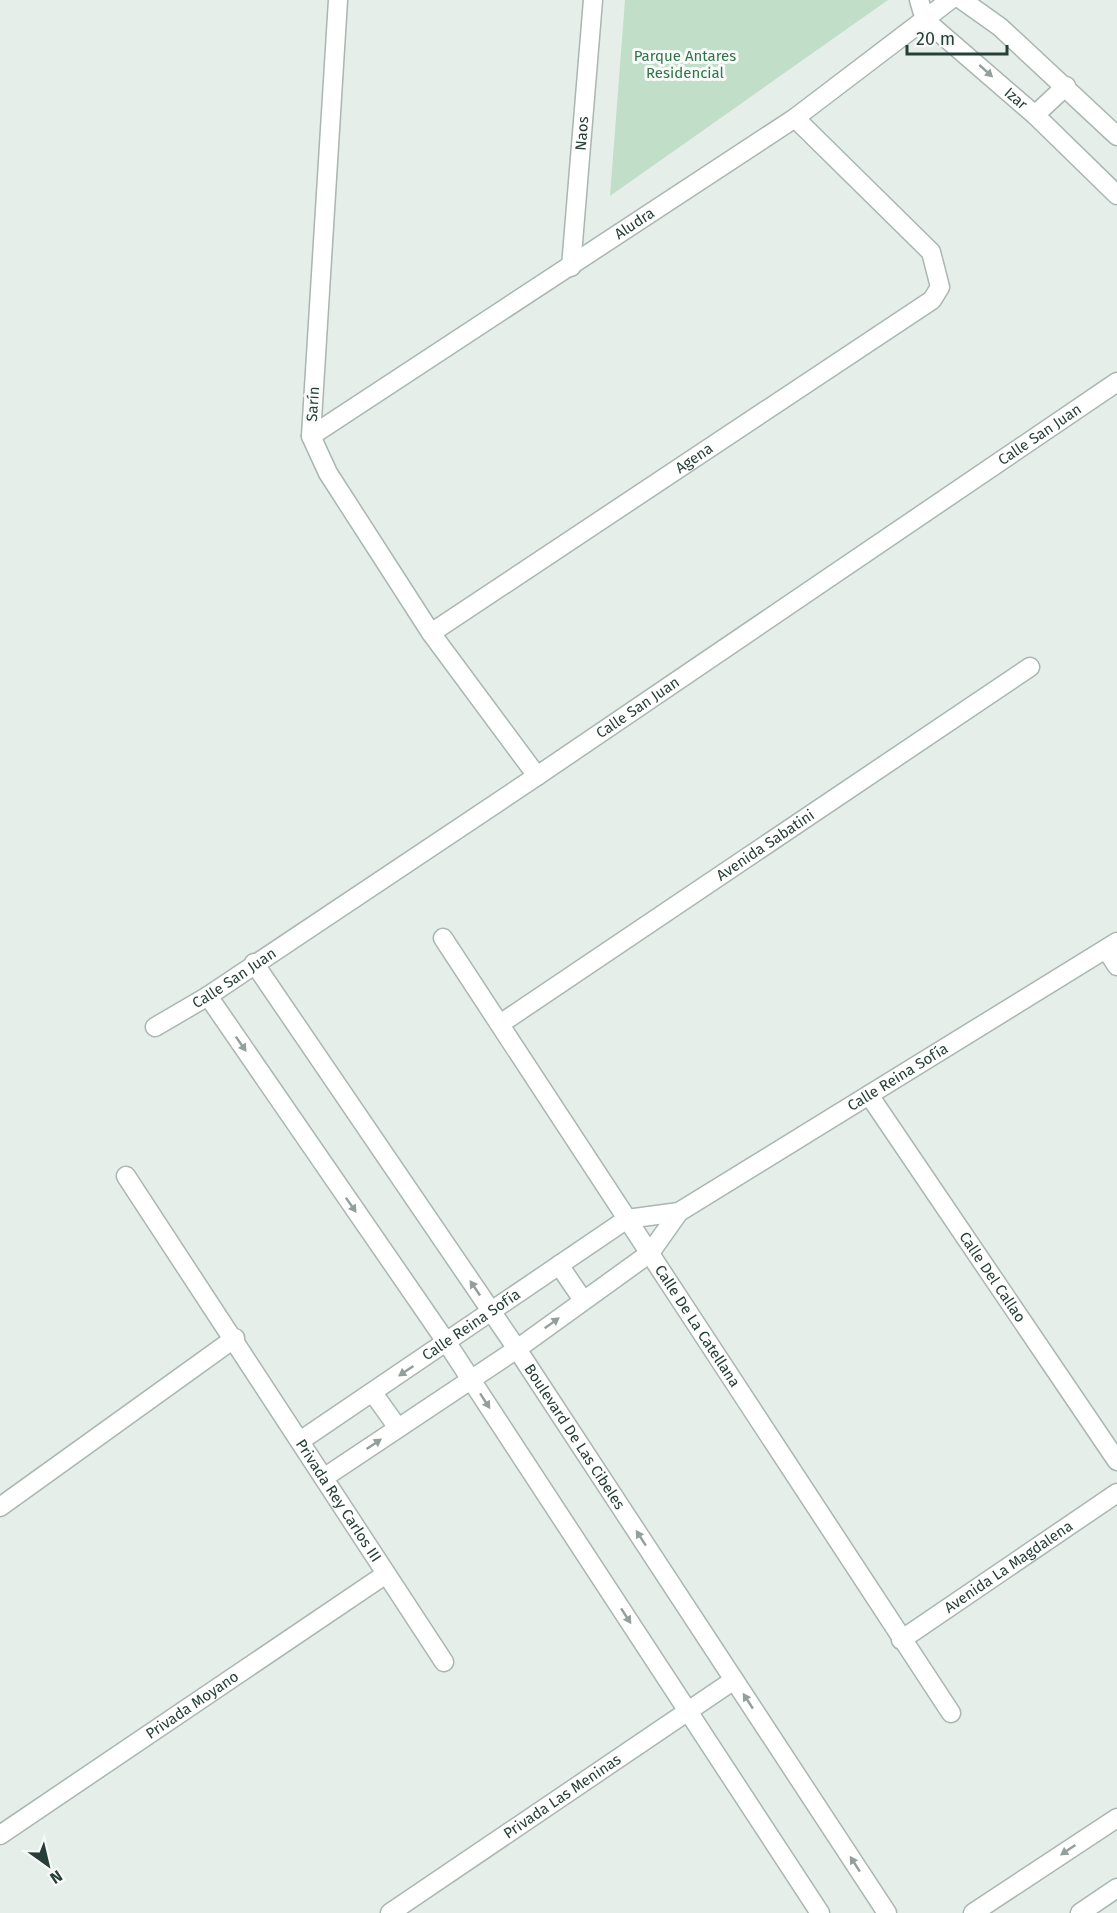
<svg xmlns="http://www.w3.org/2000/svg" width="1117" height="1913" font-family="'Fira Sans',sans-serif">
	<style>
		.green { fill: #c1dec8 }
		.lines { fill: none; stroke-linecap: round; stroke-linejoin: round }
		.minor-casing { stroke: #a9b6b1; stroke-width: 21 }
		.minor { stroke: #fff; stroke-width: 18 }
		.oneway { fill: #929f9c }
		.labels { text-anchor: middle; stroke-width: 6; stroke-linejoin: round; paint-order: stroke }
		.park-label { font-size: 15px; fill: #32744a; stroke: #f7faf8 }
		.street-label { font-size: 15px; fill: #263f38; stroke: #f7faf8 }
	</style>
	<rect width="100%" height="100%" fill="#e6eeea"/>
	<path class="green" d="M625,0H888L610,196Z"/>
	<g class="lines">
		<defs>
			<g id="minor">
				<path d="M338,0L311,436L328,473L431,633L537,776"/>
				<path id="s1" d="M919,0L925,20L1035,115L1117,195"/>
				<path d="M962,0L1000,27L1117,136"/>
				<path d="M1035,115L1066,86"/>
				<path id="s2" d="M571,267L593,0"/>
				<path id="s3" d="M311,436L795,118L950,0"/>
				<path id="s4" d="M431,633L932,300L940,287L931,252L795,118"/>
				<path id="s5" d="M443,938L951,1713"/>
				<path d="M1106,949L1117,966"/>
				<path id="s6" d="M254,963L517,1349L887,1913"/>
				<path d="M208,996L447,1343L820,1913"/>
				<path id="s7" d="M500,1024L1030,667"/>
				<path id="s8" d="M155,1027L208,996L537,776L1117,382"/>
				<path id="s9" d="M869,1095L1117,1461"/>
				<path id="s10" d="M126,1176L444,1662"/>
				<path d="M559,1265L583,1300"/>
				<path d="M373,1393L398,1428"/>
				<path id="s11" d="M300,1441L627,1219L679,1212"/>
				<path id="s12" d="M325,1477L517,1349L650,1253L679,1212L1117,942"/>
				<path d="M0,1507L235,1338"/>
				<path id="s13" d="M901,1640L1117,1493"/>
				<path id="s14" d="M0,1835L386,1574"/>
				<path id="s15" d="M390,1913L734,1680"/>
				<path d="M973,1913L1117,1818"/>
				<path d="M1080,1913L1117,1888"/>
			</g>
		</defs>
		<use href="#minor" class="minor-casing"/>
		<use href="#minor" class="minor"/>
	</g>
	<defs><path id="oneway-solid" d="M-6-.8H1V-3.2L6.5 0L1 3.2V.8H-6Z" transform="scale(1.5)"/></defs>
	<g class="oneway">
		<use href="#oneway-solid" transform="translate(986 71) rotate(42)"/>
		<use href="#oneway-solid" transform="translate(241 1044) rotate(55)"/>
		<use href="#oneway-solid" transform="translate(351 1205) rotate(55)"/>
		<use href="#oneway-solid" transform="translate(475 1288) rotate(-124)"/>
		<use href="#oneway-solid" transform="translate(552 1323) rotate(-36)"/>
		<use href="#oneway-solid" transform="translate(406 1371) rotate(146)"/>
		<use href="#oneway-solid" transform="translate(485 1401) rotate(57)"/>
		<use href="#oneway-solid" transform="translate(374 1444) rotate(-34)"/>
		<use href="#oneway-solid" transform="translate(641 1538) rotate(-123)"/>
		<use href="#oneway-solid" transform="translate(626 1616) rotate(57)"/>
		<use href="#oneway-solid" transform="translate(748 1701) rotate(-123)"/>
		<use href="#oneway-solid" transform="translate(1068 1850) rotate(146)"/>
		<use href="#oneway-solid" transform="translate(855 1864) rotate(-123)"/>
	</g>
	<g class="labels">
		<g class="park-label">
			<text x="685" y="61">Parque Antares<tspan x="685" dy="17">Residencial</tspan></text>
		</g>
		<g class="street-label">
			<text dy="5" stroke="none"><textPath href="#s1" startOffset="141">Izar</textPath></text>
			<text dy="5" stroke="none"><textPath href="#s2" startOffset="134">Naos</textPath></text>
			<text dy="5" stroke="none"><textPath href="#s3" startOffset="387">Aludra</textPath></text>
			<text transform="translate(313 404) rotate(-86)" y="5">Sarín</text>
			<text dy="5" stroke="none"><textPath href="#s8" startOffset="1065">Calle San Juan</textPath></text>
			<text dy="5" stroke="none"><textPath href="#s4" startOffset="316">Agena</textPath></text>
			<text dy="5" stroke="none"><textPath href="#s8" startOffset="579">Calle San Juan</textPath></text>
			<text dy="5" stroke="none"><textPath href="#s7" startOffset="320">Avenida Sabatini</textPath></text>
			<text dy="5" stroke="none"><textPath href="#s8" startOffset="93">Calle San Juan</textPath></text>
			<text dy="5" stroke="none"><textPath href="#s12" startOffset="702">Calle Reina Sofía</textPath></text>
			<text dy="5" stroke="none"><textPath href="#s9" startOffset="220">Calle Del Callao</textPath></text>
			<text dy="5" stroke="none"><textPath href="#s11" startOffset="207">Calle Reina Sofía</textPath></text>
			<text dy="5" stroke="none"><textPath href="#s5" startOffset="464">Calle De La Catellana</textPath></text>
			<text dy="5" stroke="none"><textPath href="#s6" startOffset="572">Boulevard De Las Cibeles</textPath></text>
			<text dy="5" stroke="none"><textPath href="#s10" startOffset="388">Privada Rey Carlos III</textPath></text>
			<text dy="5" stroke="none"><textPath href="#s13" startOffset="130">Avenida La Magdalena</textPath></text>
			<text dy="5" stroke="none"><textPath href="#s14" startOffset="232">Privada Moyano</textPath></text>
			<text dy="5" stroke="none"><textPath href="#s15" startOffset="208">Privada Las Meninas</textPath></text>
		</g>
	</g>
	<g transform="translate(48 1865) rotate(146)" stroke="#f7faf8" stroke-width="4.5" paint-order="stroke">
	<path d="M0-4.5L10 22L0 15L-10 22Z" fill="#263f38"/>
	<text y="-9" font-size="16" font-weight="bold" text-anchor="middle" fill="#263f38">N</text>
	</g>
	<path d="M907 45v9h100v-9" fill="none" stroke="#263f38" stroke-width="3"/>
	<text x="916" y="45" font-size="18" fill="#263f38" stroke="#f7faf8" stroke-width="4.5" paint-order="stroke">20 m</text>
</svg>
